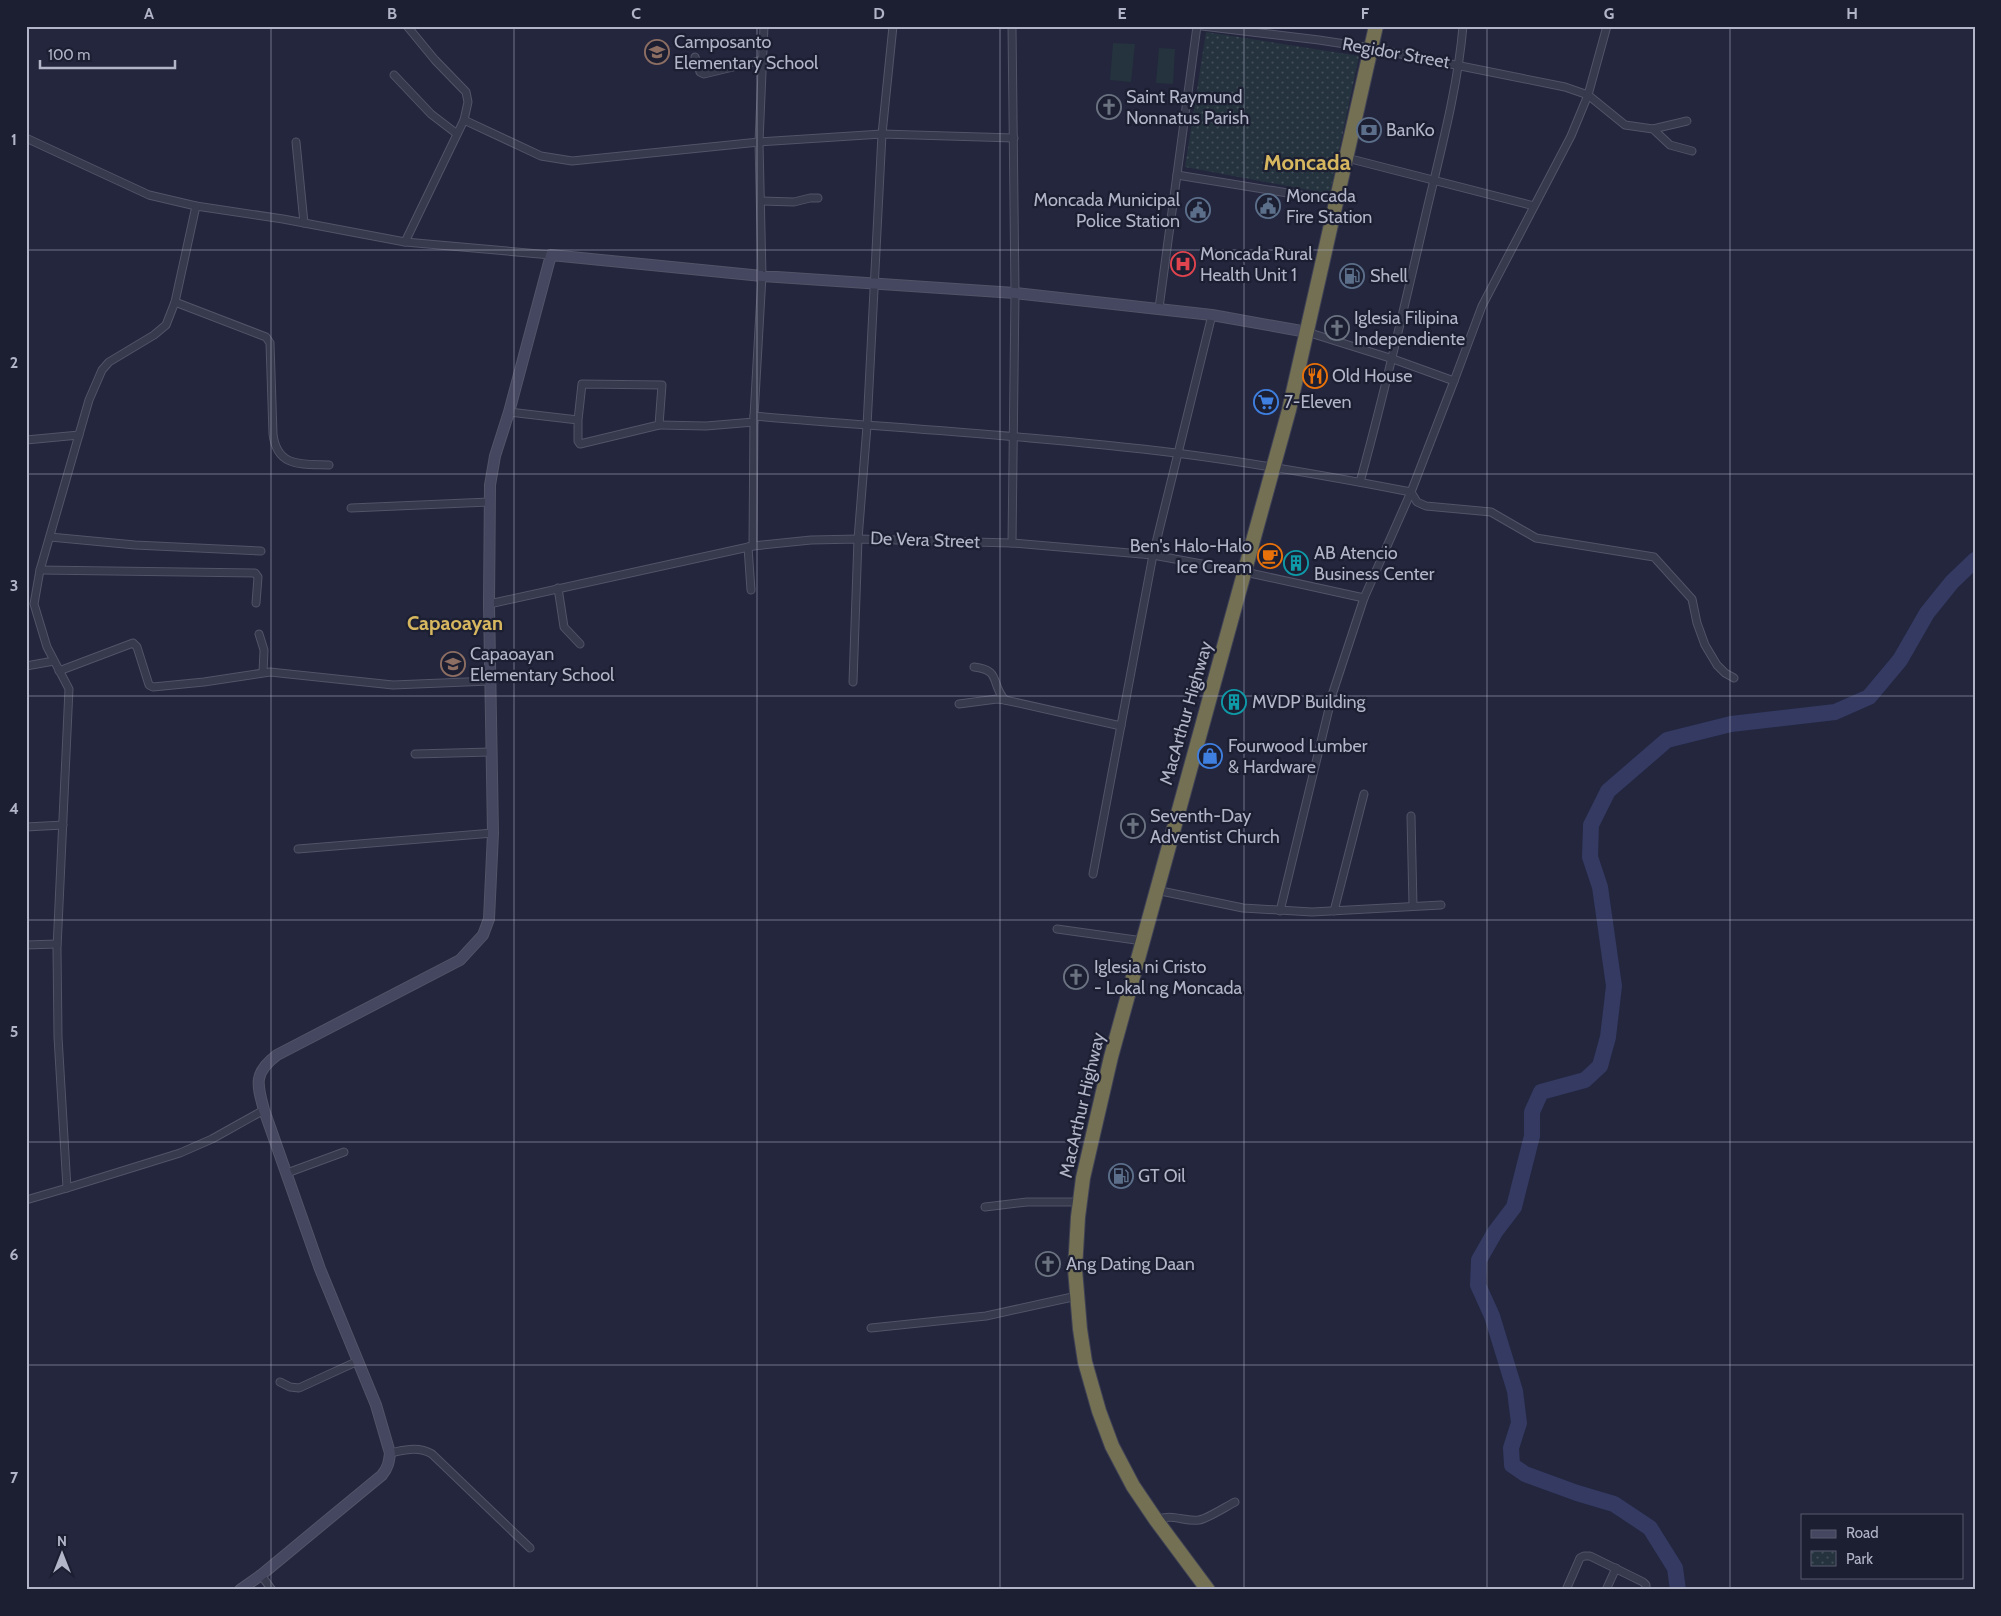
<svg xmlns="http://www.w3.org/2000/svg" width="2001" height="1616" font-family="Cabin,sans-serif">
	<style>
		.park { fill: url(#park-dots) }
		.pitch { fill: #25333e }
		.lines { fill: none; stroke-linecap: round; stroke-linejoin: round }
		.river { stroke: #343a62; stroke-width: 16 }
		.street-casing { stroke: #525468; stroke-width: 9 }
		.secondary-casing { stroke: #525468; stroke-width: 12 }
		.highway-casing { stroke: #3f4155; stroke-width: 16 }
		.street { stroke: #37394d; stroke-width: 7 }
		.secondary { stroke: #454760; stroke-width: 10 }
		.highway { stroke: #737053; stroke-width: 14 }
		.grid { fill: none; stroke: #b2b4c8; stroke-width: 1; stroke-opacity: 0.55 }
		.labels { text-anchor: middle; stroke-width: 4.5; stroke-linejoin: round; paint-order: stroke }
		.poi-label { font-size: 18px; fill: #b2b4c8; stroke: #1c1e32; text-anchor: start }
		.street-label { font-size: 18px; fill: #b2b4c8; stroke: #1c1e32 }
		.quarter-label { font-size: 20px; font-weight: bold; fill: #d6b75f; stroke: #1c1e32 }
		.district-label { font-size: 22px; font-weight: bold; fill: #d6b75f; stroke: #1c1e32 }
		.neatline { fill: none; stroke: #b2b4c8; stroke-width: 2 }
		.grid-label { font-size: 16px; text-anchor: middle; font-weight: bold; fill: #b2b4c8 }
	</style>
	<defs>
		<pattern id="park-dots" width="8" height="8" patternUnits="userSpaceOnUse" patternTransform="scale(1.25)"><rect width="8" height="8" fill="#25333e"/><path d="M2 2h.1M6 6h.1" fill="none" stroke="#424e58" stroke-width="1.8" stroke-linecap="round"/></pattern>
	</defs>
	<rect width="100%" height="100%" fill="#23263d"/>
	<path class="park" d="M1206,32L1359,56L1330,194L1185,167Z"/>
	<g class="pitch">
		<path d="M1113,43L1135,44L1131,82L1110,80Z"/>
		<path d="M1159,48L1175,49L1173,84L1156,83Z"/>
	</g>
	<g class="lines">
		<path class="river" d="M1678,1590L1675,1568L1650,1528L1614,1504L1577,1493L1525,1474L1512,1465L1511,1448L1519,1423L1515,1391L1492,1316L1478,1285L1479,1260L1495,1232L1514,1207L1532,1136V1112L1541,1092L1585,1080L1600,1066L1608,1037L1614,986L1600,887L1590,857L1591,825L1608,791L1667,740L1731,724L1835,712L1869,697L1900,660L1927,613L1952,582L1975,560"/>
		<defs>
			<g id="street">
				<path d="M407,26L435,60L466,92L468,102L464,120"/>
				<path d="M1202,26L1319,40L1371,48L1565,87L1588,95L1625,125L1653,129L1670,145L1692,151"/>
				<path d="M695,57L700,72L704,74L762,60"/>
				<path d="M394,75L431,114L457,134"/>
				<path d="M1653,129L1687,121"/>
				<path d="M26,138L149,195L196,206L283,219L405,242L551,255"/>
				<path d="M296,142L304,223"/>
				<path d="M1347,158L1534,206"/>
				<path d="M1177,175L1337,201"/>
				<path d="M761,201L794,202L810,198H818"/>
				<path d="M196,206L175,302L166,325L154,335L109,362L102,370L89,400L40,570L34,604L47,647L69,689L57,948L58,1037L67,1188L180,1153L212,1139L264,1110"/>
				<path d="M405,242L464,120L541,156L572,161L759,142L882,134L1014,138"/>
				<path d="M175,302L266,337L270,343L273,434C277,468 302,464 329,465"/>
				<path d="M1159,308L1197,26"/>
				<path d="M1454,381L1482,306L1571,136L1588,95L1607,26"/>
				<path d="M509,412L578,420L582,384L662,385L659,425L580,444L578,441V420"/>
				<path d="M754,416C895,428 1036,436 1176,453C1254,463 1333,477 1411,492L1417,502L1426,506L1491,512L1536,538L1654,557L1692,599L1697,623L1705,645L1717,665L1725,673L1734,678"/>
				<path d="M659,425L706,426L754,422"/>
				<path d="M26,440L79,435"/>
				<path d="M1360,482C1385,392 1406,300 1427,209C1441,150 1458,86 1463,26"/>
				<path d="M351,508L489,502"/>
				<path d="M50,537L135,545L261,551"/>
				<path d="M1012,543L1015,293L1012,26"/>
				<path d="M753,546L754,416L762,276L759,142L764,26"/>
				<path d="M748,547L751,590"/>
				<path d="M40,570L255,573L258,577L256,603"/>
				<path d="M558,588L564,627L580,644"/>
				<path d="M489,604L753,546L811,540L858,539L1012,543L1153,555L1245,572L1364,598"/>
				<path d="M259,634L264,650L263,672"/>
				<path d="M26,666L54,661"/>
				<path d="M974,667C1002,670 990,684 1005,700"/>
				<path d="M59,671L133,643L137,647L149,685L153,687L204,682L270,672L393,685L490,681"/>
				<path d="M853,682L858,539L867,426L882,134L893,26"/>
				<path d="M959,704L997,699L1005,700L1121,726"/>
				<path d="M415,754L491,752"/>
				<path d="M1411,816L1413,906"/>
				<path d="M26,827L63,825"/>
				<path d="M298,849L493,833"/>
				<path d="M1093,874L1153,555L1212,315"/>
				<path d="M1156,890L1243,908L1312,912L1441,905"/>
				<path d="M1280,911L1333,692L1364,598L1411,492L1454,381L1393,359L1307,332"/>
				<path d="M1334,911L1364,794"/>
				<path d="M1057,929L1143,941"/>
				<path d="M26,945L57,944"/>
				<path d="M287,1173L344,1152"/>
				<path d="M26,1200L67,1188"/>
				<path d="M985,1207L1027,1202H1080"/>
				<path d="M871,1328L986,1316L1077,1296"/>
				<path d="M280,1382L290,1387L299,1388L358,1361"/>
				<path d="M390,1453C405,1450 418,1446 432,1454L530,1548"/>
				<path d="M1156,1520C1173,1513 1183,1522 1199,1520C1207,1519 1227,1506 1235,1502"/>
				<path d="M261,1575L272,1590"/>
				<path d="M1566,1590L1580,1558L1584,1556H1590L1643,1582L1646,1585V1590"/>
				<path d="M1606,1590L1616,1568"/>
			</g>
			<path id="secondary" d="M240,1590L261,1575L382,1475C388,1468 389,1462 390,1453L376,1405L320,1269L264,1110C257,1084 253,1073 277,1055L460,960L483,935L489,919L493,833L489,604L490,485L495,456L509,412L551,255L762,276L1015,293L1212,315L1307,332"/>
			<path id="highway" d="M1208,1590L1156,1520L1133,1486L1112,1446L1099,1411L1085,1362L1080,1329L1075,1269L1078,1217L1083,1178L1111,1057L1289,410L1376,26"/>
		</defs>
		<use href="#street" class="street-casing"/>
		<use href="#secondary" class="secondary-casing"/>
		<use href="#highway" class="highway-casing"/>
		<use href="#street" class="street"/>
		<use href="#secondary" class="secondary"/>
		<use href="#highway" class="highway"/>
	</g>
	<path class="grid" d="M271,26V1590M514,26V1590M757,26V1590M1000,26V1590M1244,26V1590M1487,26V1590M1730,26V1590M26,250H1975M26,474H1975M26,696H1975M26,920H1975M26,1142H1975M26,1365H1975"/>
	<defs>
		<symbol id="school-ring" viewBox="-11 -11 22 22"><circle r="9.5" fill="#1c1e32" stroke="#8d6e63" stroke-width="1.5"/><path d="M0-5L7-2L0 1L-7-2ZM-4 1L0 2.5L4 1V4Q0 6-4 4Z" fill="#8d6e63"/></symbol>
		<symbol id="church-ring" viewBox="-11 -11 22 22"><circle r="9.5" fill="#1c1e32" stroke="#6b7280" stroke-width="1.5"/><path d="M-1.2-6h2.4v3.5h3.3v2.4h-3.3V6h-2.4V-.1h-3.3v-2.4h3.3Z" fill="#6b7280"/></symbol>
		<symbol id="bank-ring" viewBox="-11 -11 22 22"><circle r="9.5" fill="#1c1e32" stroke="#5c6f8a" stroke-width="1.5"/><path d="M-6-4H6V4H-6ZM0-2.3a2.3 2.3 0 1 0 0 4.6a2.3 2.3 0 1 0 0-4.6Z" fill="#5c6f8a"/></symbol>
		<symbol id="civic-ring" viewBox="-11 -11 22 22"><circle r="9.5" fill="#1c1e32" stroke="#5c6f8a" stroke-width="1.5"/><path d="M-.6-6.5H3V-4.5H.6V-3L4-1V1h2V6H-6V1h2V-1L-.6-3ZM-1.2 2.5V6h2.4V2.5Z" fill="#5c6f8a"/></symbol>
		<symbol id="hospital-ring" viewBox="-11 -11 22 22"><circle r="9.5" fill="#1c1e32" stroke="#e0444e" stroke-width="1.5"/><path d="M-5-5h3v3.5h4V-5h3V5h-3V1.5h-4V5h-3Z" fill="#e0444e"/></symbol>
		<symbol id="fuel-ring" viewBox="-11 -11 22 22"><circle r="9.5" fill="#1c1e32" stroke="#5c6f8a" stroke-width="1.5"/><path d="M-5.5-6h7V0h2V4h1.3V-2.5L3-4.5l.8-.8L6-3V5H2.5V1h-1V6h-7ZM-4.2-4.7v3.2H.2V-4.7Z" fill="#5c6f8a"/></symbol>
		<symbol id="restaurant-ring" viewBox="-11 -11 22 22"><circle r="9.5" fill="#1c1e32" stroke="#e8710a" stroke-width="1.5"/><path d="M-5-6h1v4h1v-4h1v4h1v-4h1v5L-1.5 .5V6h-2V.5L-5-1ZM5-6V6H3V1.5H1.5Q1.5-4 5-6Z" fill="#e8710a"/></symbol>
		<symbol id="supermarket-ring" viewBox="-11 -11 22 22"><circle r="9.5" fill="#1c1e32" stroke="#3f7fe0" stroke-width="1.5"/><path d="M-6-5.5h2.5l.6 2H6L4.5 2H-2.5L-4.4-4H-6ZM-1.5 3.2a1.3 1.3 0 1 0 .1 0ZM3 3.2a1.3 1.3 0 1 0 .1 0Z" fill="#3f7fe0"/></symbol>
		<symbol id="cafe-ring" viewBox="-11 -11 22 22"><circle r="9.5" fill="#1c1e32" stroke="#e8710a" stroke-width="1.5"/><path d="M-5.5-4.5H6V0H3Q3 3.5 0 3.5H-2.5Q-5.5 3.5-5.5 0ZM3-3.2v2h1.7v-2ZM-6 4.5H4V6H-6Z" fill="#e8710a"/></symbol>
		<symbol id="building-ring" viewBox="-11 -11 22 22"><circle r="9.5" fill="#1c1e32" stroke="#0f9aa8" stroke-width="1.5"/><path d="M-4-6H4V6H1V3H-1V6H-4ZM-2.5-4.3h1.7v1.8h-1.7ZM.8-4.3h1.7v1.8H.8ZM-2.5-1h1.7V.8h-1.7ZM.8-1h1.7V.8H.8Z" fill="#0f9aa8"/></symbol>
		<symbol id="shop-ring" viewBox="-11 -11 22 22"><circle r="9.5" fill="#1c1e32" stroke="#3f7fe0" stroke-width="1.5"/><path d="M-5-2.5h2.3a2.7 3.5 0 0 1 5.4 0H5L5.5 6h-11ZM-1.5-2.5h3a1.5 2.3 0 0 0-3 0Z" fill="#3f7fe0"/></symbol>
	</defs>
	<g fill-rule="evenodd">
		<use href="#school-ring" x="643" y="38" width="28" height="28"/>
		<use href="#church-ring" x="1095" y="93" width="28" height="28"/>
		<use href="#bank-ring" x="1355" y="116" width="28" height="28"/>
		<use href="#civic-ring" x="1254" y="192" width="28" height="28"/>
		<use href="#civic-ring" x="1184" y="196" width="28" height="28"/>
		<use href="#hospital-ring" x="1169" y="250" width="28" height="28"/>
		<use href="#fuel-ring" x="1338" y="262" width="28" height="28"/>
		<use href="#church-ring" x="1323" y="314" width="28" height="28"/>
		<use href="#restaurant-ring" x="1301" y="362" width="28" height="28"/>
		<use href="#supermarket-ring" x="1252" y="388" width="28" height="28"/>
		<use href="#cafe-ring" x="1256" y="542" width="28" height="28"/>
		<use href="#building-ring" x="1282" y="549" width="28" height="28"/>
		<use href="#school-ring" x="439" y="650" width="28" height="28"/>
		<use href="#building-ring" x="1220" y="688" width="28" height="28"/>
		<use href="#shop-ring" x="1196" y="742" width="28" height="28"/>
		<use href="#church-ring" x="1119" y="812" width="28" height="28"/>
		<use href="#church-ring" x="1062" y="963" width="28" height="28"/>
		<use href="#fuel-ring" x="1107" y="1162" width="28" height="28"/>
		<use href="#church-ring" x="1034" y="1250" width="28" height="28"/>
	</g>
	<g class="labels">
		<g class="poi-label">
			<text x="674" y="48">Camposanto<tspan x="674" dy="21">Elementary School</tspan></text>
			<text x="1126" y="103">Saint Raymund<tspan x="1126" dy="21">Nonnatus Parish</tspan></text>
			<text x="1386" y="136">BanKo</text>
			<text x="1286" y="202">Moncada<tspan x="1286" dy="21">Fire Station</tspan></text>
			<text x="1180" y="206" text-anchor="end">Moncada Municipal<tspan x="1180" dy="21">Police Station</tspan></text>
			<text x="1200" y="260">Moncada Rural<tspan x="1200" dy="21">Health Unit 1</tspan></text>
			<text x="1370" y="282">Shell</text>
			<text x="1354" y="324">Iglesia Filipina<tspan x="1354" dy="21">Independiente</tspan></text>
			<text x="1332" y="382">Old House</text>
			<text x="1284" y="408">7-Eleven</text>
			<text x="1252" y="552" text-anchor="end">Ben's Halo-Halo<tspan x="1252" dy="21">Ice Cream</tspan></text>
			<text x="1314" y="559">AB Atencio<tspan x="1314" dy="21">Business Center</tspan></text>
			<text x="470" y="660">Capaoayan<tspan x="470" dy="21">Elementary School</tspan></text>
			<text x="1252" y="708">MVDP Building</text>
			<text x="1228" y="752">Fourwood Lumber<tspan x="1228" dy="21">&amp; Hardware</tspan></text>
			<text x="1150" y="822">Seventh-Day<tspan x="1150" dy="21">Adventist Church</tspan></text>
			<text x="1094" y="973">Iglesia ni Cristo<tspan x="1094" dy="21">- Lokal ng Moncada</tspan></text>
			<text x="1138" y="1182">GT Oil</text>
			<text x="1066" y="1270">Ang Dating Daan</text>
		</g>
		<g class="street-label">
			<text transform="translate(1396 53) rotate(10)" y="6">Regidor Street</text>
			<text transform="translate(925 540) rotate(2)" y="6">De Vera Street</text>
			<text transform="translate(1186 713) rotate(-74)" y="6">MacArthur Highway</text>
			<text transform="translate(1082 1105) rotate(-77)" y="6">MacArthur Highway</text>
		</g>
		<g class="quarter-label">
			<text x="455" y="630">Capaoayan</text>
		</g>
		<g class="district-label">
			<text x="1307" y="170">Moncada</text>
		</g>
	</g>
	<rect width="2001" height="1616" fill="none" stroke="#1c1e32" stroke-width="55"/>
	<rect x="1801" y="1514" width="162" height="65" fill="#1c1e32" stroke="#585a6e"/>
	<rect x="1811" y="1530" width="25" height="8" fill="#454760" stroke="#585a6e"/>
	<text x="1846" y="1538" font-size="15" fill="#b2b4c8">Road</text>
	<rect x="1811" y="1551" width="25" height="15" fill="url(#park-dots)" stroke="#585a6e"/>
	<text x="1846" y="1564" font-size="15" fill="#b2b4c8">Park</text>
	<g transform="translate(62 1554)" stroke="#1c1e32" stroke-width="4" paint-order="stroke">
	<path d="M0-4L9 19L0 12L-9 19Z" fill="#b2b4c8"/>
	<text y="-8" font-size="14" font-weight="bold" text-anchor="middle" fill="#b2b4c8">N</text>
	</g>
	<path d="M40 60v8h135v-8" fill="none" stroke="#b2b4c8" stroke-width="2.5"/>
	<text x="48" y="60" font-size="15" fill="#b2b4c8" stroke="#1c1e32" stroke-width="4" paint-order="stroke">100 m</text>
	<rect x="28" y="28" width="1946" height="1560" class="neatline"/>
	<g class="grid-label">
		<text x="149" y="19">A</text>
		<text x="392" y="19">B</text>
		<text x="636" y="19">C</text>
		<text x="879" y="19">D</text>
		<text x="1122" y="19">E</text>
		<text x="1365" y="19">F</text>
		<text x="1609" y="19">G</text>
		<text x="1852" y="19">H</text>
		<text x="14" y="145">1</text>
		<text x="14" y="368">2</text>
		<text x="14" y="591">3</text>
		<text x="14" y="814">4</text>
		<text x="14" y="1037">5</text>
		<text x="14" y="1260">6</text>
		<text x="14" y="1483">7</text>
	</g>
</svg>
